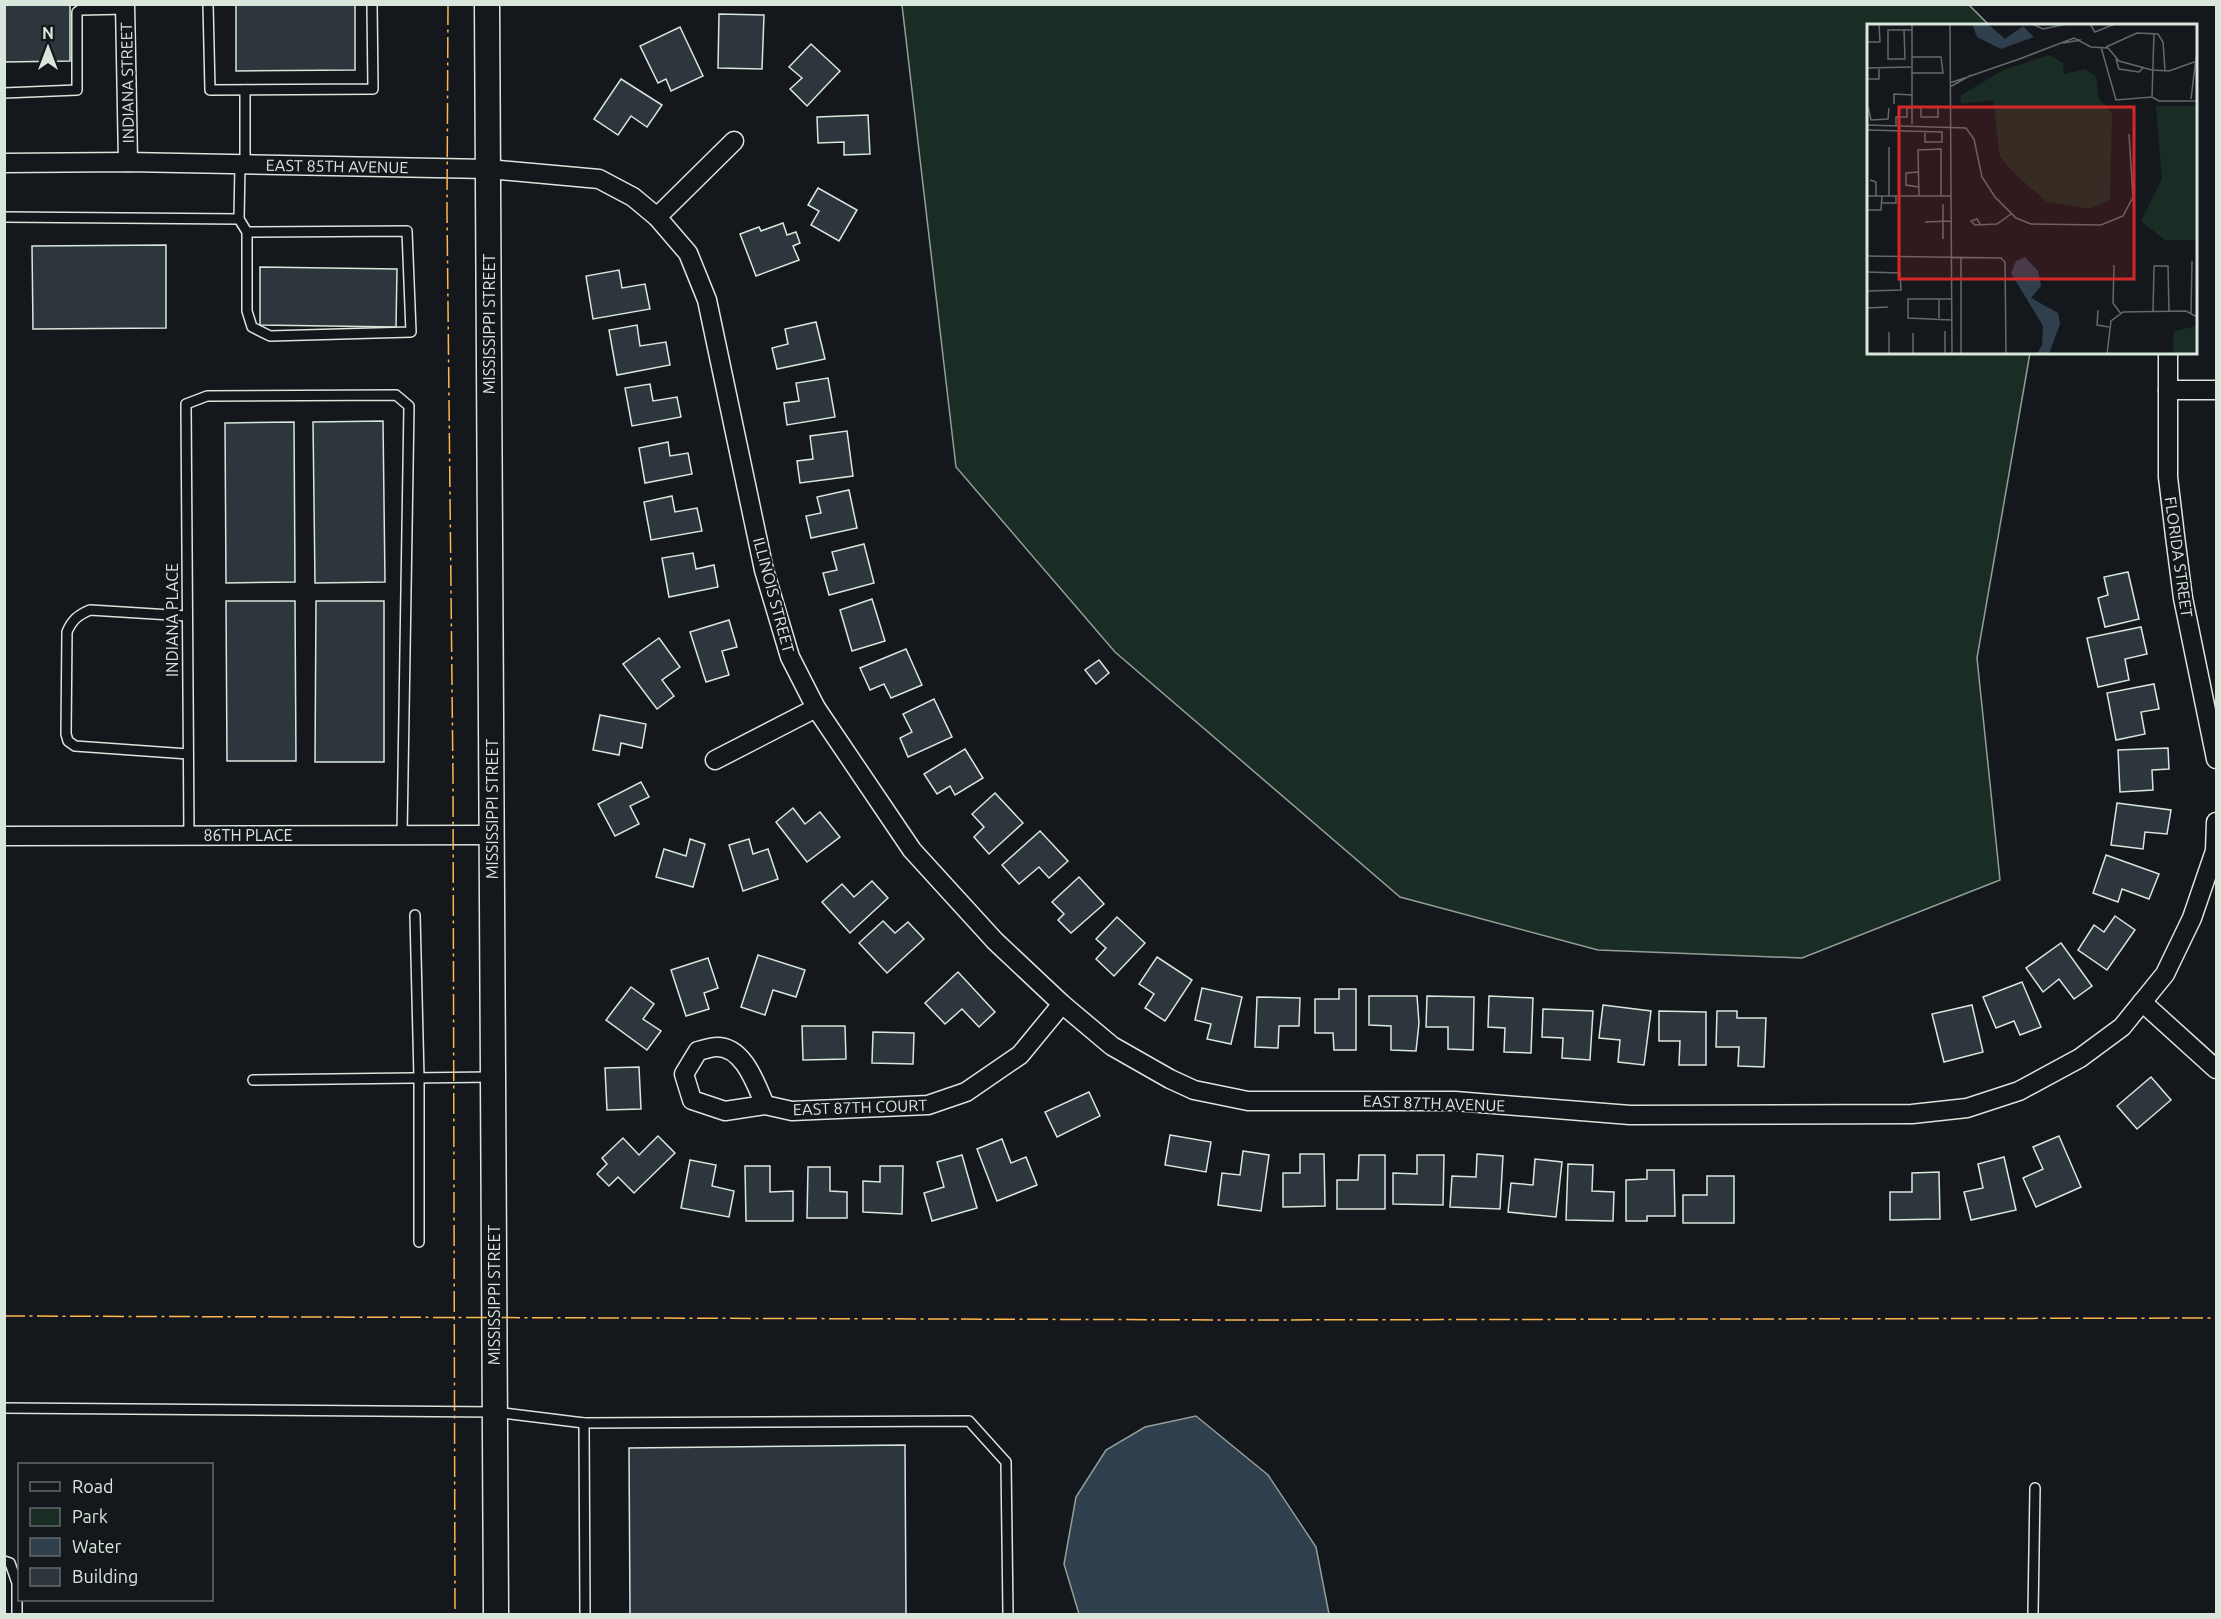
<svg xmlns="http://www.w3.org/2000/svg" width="2221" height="1619" font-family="Ubuntu,sans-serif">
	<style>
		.green { fill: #1a2d24; stroke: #939e99; stroke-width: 1.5 }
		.water { fill: #2f3f4d; stroke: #939e99; stroke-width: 1.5 }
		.building { fill: #2c363c; stroke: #d8e6dc; stroke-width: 1.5 }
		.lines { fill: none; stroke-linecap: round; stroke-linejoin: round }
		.service-casing { stroke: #d8e6dc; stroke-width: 12 }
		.minor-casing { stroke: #d8e6dc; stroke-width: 21 }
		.tertiary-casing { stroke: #d8e6dc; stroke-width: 27 }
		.service { stroke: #14181c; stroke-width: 9 }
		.minor { stroke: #14181c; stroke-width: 18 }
		.tertiary { stroke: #14181c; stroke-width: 24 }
		.power { stroke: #ffb74d; stroke-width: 1.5; stroke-dasharray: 21 4.5 3 4.5; stroke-linecap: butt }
		.labels { text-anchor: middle; stroke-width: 4.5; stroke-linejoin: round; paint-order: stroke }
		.street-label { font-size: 16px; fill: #d8e6dc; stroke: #14181c }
		.inset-road { fill: none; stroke: #626a69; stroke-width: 1.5 }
		.view { fill: #d62828; fill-opacity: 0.15; stroke: #d62828; stroke-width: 3 }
		.inset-edge { fill: none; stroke: #d8e6dc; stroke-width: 3 }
	</style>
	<rect width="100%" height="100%" fill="#14181c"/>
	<path class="green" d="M902,5H1969L1989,25L1868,26V352L2030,353L1977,658L2000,880L1802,958L1598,950L1400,897L1115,652L956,467Z"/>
	<path class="water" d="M1196,1416L1268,1475L1316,1547L1329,1614H1079L1064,1564L1076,1497L1106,1450L1145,1427Z"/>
	<g class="building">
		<path d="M4,4H70V61L4,62Z"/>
		<path d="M236,4H355V70L236,71Z"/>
		<path d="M719,14L764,15L762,69L718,68Z"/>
		<path d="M680,27L703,76L671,91L666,79L658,83L640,46Z"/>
		<path d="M811,44L840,71L807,106L790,89L802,78L789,67Z"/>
		<path d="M621,79L662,105L647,127L631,116L618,135L594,119Z"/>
		<path d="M868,115L870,154L844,155V142L818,143L817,117Z"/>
		<path d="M818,188L857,210L839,241L811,225L819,211L808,205Z"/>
		<path d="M783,223L787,235L796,232L800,243L793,246L799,260L756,276L740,234L759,227L761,231Z"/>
		<path d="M166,245V328L33,329L32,246Z"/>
		<path d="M260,267L397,269L396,327L260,325Z"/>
		<path d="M619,270L622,288L645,284L650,309L593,319L586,276Z"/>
		<path d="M816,322L825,359L777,369L772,348L788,344L785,329Z"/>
		<path d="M637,325L640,346L666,342L670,365L617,375L609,330Z"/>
		<path d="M828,378L835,417L787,425L784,403L799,401L796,383Z"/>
		<path d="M650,384L653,401L677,397L681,417L632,426L625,388Z"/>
		<path d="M383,421L385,582L315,583L313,422Z"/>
		<path d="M294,422L295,582L226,583L225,423Z"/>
		<path d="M847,431L853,476L800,483L797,461L813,459L810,436Z"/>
		<path d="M668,442L670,456L688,453L692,474L645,483L639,448Z"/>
		<path d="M849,490L857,528L811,538L806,516L821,513L817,497Z"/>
		<path d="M672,496L675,512L697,508L702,531L651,540L644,502Z"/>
		<path d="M864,544L874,583L829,595L823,573L837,570L832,552Z"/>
		<path d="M693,553L696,569L714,565L718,587L669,597L662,558Z"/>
		<path d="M2128,572L2139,619L2105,627L2098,598L2108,595L2104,577Z"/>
		<path d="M872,599L885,641L852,651L840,610Z"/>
		<path d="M226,601H295L296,761H227Z"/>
		<path d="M316,601H384V762H315Z"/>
		<path d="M729,620L737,647L722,651L729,675L706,682L690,632Z"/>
		<path d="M2141,627L2147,654L2125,659L2129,680L2098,687L2087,638Z"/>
		<path d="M659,638L680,667L662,680L674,696L657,709L623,664Z"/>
		<path d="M906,649L922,685L891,698L884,684L870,690L860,668Z"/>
		<path d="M1099,660L1109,673L1096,684L1085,670Z"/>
		<path d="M2154,684L2159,709L2141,712L2145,734L2116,740L2107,693Z"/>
		<path d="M934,699L952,737L908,757L900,738L912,732L903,714Z"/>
		<path d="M600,715L646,724L642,748L621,743L619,755L593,750Z"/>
		<path d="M2168,748L2169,769L2152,770L2153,790L2120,792L2118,750Z"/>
		<path d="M965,749L983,778L955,795L950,786L937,794L924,774Z"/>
		<path d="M641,782L649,797L630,806L639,824L615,836L598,804Z"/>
		<path d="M995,793L1023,823L989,854L974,837L984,827L972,814Z"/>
		<path d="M2117,803L2171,810L2167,834L2145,832L2143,849L2111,845Z"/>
		<path d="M793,808L805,824L820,812L840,837L807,862L776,822Z"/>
		<path d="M1040,831L1068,861L1049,878L1039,867L1019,884L1002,865Z"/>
		<path d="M690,839L705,844L693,887L656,877L664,849L686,856Z"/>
		<path d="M749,839L753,854L768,849L778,879L743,891L729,845Z"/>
		<path d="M2106,855L2159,874L2149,899L2122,889L2118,902L2093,893Z"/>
		<path d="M1079,877L1104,904L1071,933L1058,920L1064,914L1052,902Z"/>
		<path d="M872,881L888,898L850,933L822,902L842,884L854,897Z"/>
		<path d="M2115,916L2135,930L2107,970L2078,950L2094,925L2104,932Z"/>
		<path d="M1117,917L1145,943L1114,976L1096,959L1106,948L1096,939Z"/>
		<path d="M883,921L895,933L908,922L924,939L887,973L859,943Z"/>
		<path d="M2061,943L2092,986L2074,999L2059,979L2043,992L2026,968Z"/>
		<path d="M758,955L805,970L796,997L773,990L765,1015L741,1007Z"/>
		<path d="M1157,957L1192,980L1165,1021L1145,1008L1154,994L1139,984Z"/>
		<path d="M708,958L718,988L704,993L709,1009L686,1016L671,970Z"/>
		<path d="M958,972L995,1012L979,1027L962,1009L945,1024L925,1003Z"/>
		<path d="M2022,982L2041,1027L2020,1035L2014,1021L1996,1028L1983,997Z"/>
		<path d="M631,987L654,1004L643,1019L661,1031L647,1050L606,1020Z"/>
		<path d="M1202,988L1242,997L1231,1044L1207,1039L1211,1024L1195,1020Z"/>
		<path d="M1339,989H1356V1050H1334L1333,1033H1315V999H1339Z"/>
		<path d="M1369,996H1417L1419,1023L1416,1051L1391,1050V1026L1369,1025Z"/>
		<path d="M1427,996L1474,997L1473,1050L1448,1049V1027H1426Z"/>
		<path d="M1489,996L1533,998L1531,1053L1504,1052L1505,1028L1488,1027Z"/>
		<path d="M1257,997L1300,998L1299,1026H1279L1278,1048L1255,1047Z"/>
		<path d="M1603,1005L1651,1011L1644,1065L1618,1062L1620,1040L1599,1038Z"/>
		<path d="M1972,1005L1983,1052L1944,1062L1932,1014Z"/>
		<path d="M1543,1009L1593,1011L1590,1060L1562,1058L1563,1038L1542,1037Z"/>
		<path d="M1659,1011L1706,1012V1065H1679L1680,1041H1659Z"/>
		<path d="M1717,1011H1737V1018H1766L1764,1067L1738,1066L1739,1047H1716Z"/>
		<path d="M802,1026H845L846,1059L803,1060Z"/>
		<path d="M873,1032L914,1033L913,1064L872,1063Z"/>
		<path d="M639,1067L641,1109L607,1110L605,1068Z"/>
		<path d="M2151,1077L2171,1100L2137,1129L2117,1106Z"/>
		<path d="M1089,1092L1100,1116L1057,1137L1045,1112Z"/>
		<path d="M1170,1135L1211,1142L1206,1172L1165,1165Z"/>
		<path d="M658,1136L675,1153L634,1193L618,1177L609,1186L597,1174L607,1164L602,1158L623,1138L639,1155Z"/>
		<path d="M2059,1136L2081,1187L2036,1207L2023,1178L2043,1169L2033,1147Z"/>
		<path d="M1002,1139L1011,1163L1026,1157L1037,1185L997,1201L977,1149Z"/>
		<path d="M1243,1151L1269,1155L1261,1211L1218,1205L1222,1173L1240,1175Z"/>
		<path d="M1300,1154H1324L1325,1206L1283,1207V1173H1300Z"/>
		<path d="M1477,1154L1503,1156L1500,1209L1450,1207L1452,1176L1476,1177Z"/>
		<path d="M962,1155L977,1208L932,1221L924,1193L944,1187L937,1162Z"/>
		<path d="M1359,1155H1385V1209H1337V1180H1358Z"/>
		<path d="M1417,1155H1444L1443,1205L1393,1204V1173L1417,1174Z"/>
		<path d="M2004,1157L2016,1210L1971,1220L1964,1192L1983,1188L1978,1164Z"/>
		<path d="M1535,1159L1562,1162L1556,1217L1508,1212L1511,1183L1533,1185Z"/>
		<path d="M690,1160L716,1165L712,1186L734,1191L729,1217L681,1208Z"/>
		<path d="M1568,1164L1593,1165L1592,1191L1614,1192L1613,1221L1566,1220Z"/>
		<path d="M745,1166H770V1192L793,1191V1221H746Z"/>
		<path d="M880,1166H903L902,1214L863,1212V1181L880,1182Z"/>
		<path d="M808,1167H830V1191L847,1192V1218H807Z"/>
		<path d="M1647,1170H1674L1675,1216H1647V1221H1626V1180L1647,1179Z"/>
		<path d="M1939,1172L1940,1219L1890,1220V1192H1912V1173Z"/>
		<path d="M1707,1176H1734V1223H1683V1195H1707Z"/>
		<path d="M905,1445L906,1614H630L629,1448Z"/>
	</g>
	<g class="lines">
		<defs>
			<g id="service">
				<path d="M208,4L210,90L373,89L372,4"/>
				<path d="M245,90V164"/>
				<path d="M4,93L77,90V12L80,10L126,9"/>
				<path d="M4,217L239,219L247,232V311L252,327L270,336L411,332L407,231L247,232"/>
				<path d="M239,219L240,164"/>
				<path d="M187,616L90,610C78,615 72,620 67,632L66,734L68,741L75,746L188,754"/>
				<path d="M189,835L186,404L207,396L396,395L409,406L402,835"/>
				<path d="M415,915L419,1078V1242"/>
				<path d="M253,1080L491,1077"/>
				<path d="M4,1408L495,1412L584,1423L969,1421L1006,1462L1008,1614"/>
				<path d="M584,1423L585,1614"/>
				<path d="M4,1561L10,1563L17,1583V1614"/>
				<path d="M2033,1614L2035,1488"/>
			</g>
			<g id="minor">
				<path d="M125,4L128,162"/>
				<path d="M4,163L128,162L488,169L599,179L633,197L657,217L688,253L707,300L764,570L790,657L816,708L912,850L995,941L1062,1004L1112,1046L1170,1079L1194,1090L1248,1101H1455L1630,1115L1912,1114L1967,1108L2019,1091L2080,1058L2122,1027L2165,974L2192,918L2215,851L2216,822"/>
				<path d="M657,217L734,141"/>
				<path d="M2168,352V477L2175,536L2183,598L2216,759"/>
				<path d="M2168,390H2216"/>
				<path d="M715,760L816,708"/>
				<path d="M4,836L492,835"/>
				<path d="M2142,1002L2216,1069"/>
				<path d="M765,1105C756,1085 744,1046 716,1047C710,1047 704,1050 698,1051L684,1074L692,1100L725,1111L765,1105L792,1111L928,1105L966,1092L1020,1055L1062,1004"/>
			</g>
			<path id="tertiary" d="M487,4L496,1614"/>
		</defs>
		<use href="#service" class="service-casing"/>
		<use href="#minor" class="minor-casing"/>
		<use href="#tertiary" class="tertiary-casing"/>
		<use href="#service" class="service"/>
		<use href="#minor" class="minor"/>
		<use href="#tertiary" class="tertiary"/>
		<g class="power">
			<path d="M448,4L447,211L453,779L455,1614"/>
			<path d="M4,1316L1250,1320L2216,1318"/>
		</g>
	</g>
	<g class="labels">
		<g class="street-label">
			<text transform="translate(127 83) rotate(-91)" y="6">INDIANA STREET</text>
			<text transform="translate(337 166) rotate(1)" y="6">EAST 85TH AVENUE</text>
			<text transform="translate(489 324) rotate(-90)" y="6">MISSISSIPPI STREET</text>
			<text transform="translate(2179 557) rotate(82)" y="6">FLORIDA STREET</text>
			<text transform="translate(774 595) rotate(75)" y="6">ILLINOIS STREET</text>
			<text transform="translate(172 620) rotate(-90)" y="6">INDIANA PLACE</text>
			<text transform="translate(492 809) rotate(-90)" y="6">MISSISSIPPI STREET</text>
			<text x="248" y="841">86TH PLACE</text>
			<text transform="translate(1434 1103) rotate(2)" y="6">EAST 87TH AVENUE</text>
			<text transform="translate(860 1107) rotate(-2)" y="6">EAST 87TH COURT</text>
			<text transform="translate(494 1295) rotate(-90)" y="6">MISSISSIPPI STREET</text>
		</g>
	</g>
	<g transform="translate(1867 24)">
		<rect width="330" height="330" fill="#14181c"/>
		<path d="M182,31L196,39L197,50L217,45L229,52L232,75L245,89L243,176L222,185L180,178L150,152L133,133L126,76L94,80L93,72L136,46ZM289,82H330V216H298L274,197L295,155ZM330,302V330H306L307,307Z" fill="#1a2d24"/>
		<path d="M105,0H121L138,15L156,2L167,13L134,25L110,13ZM158,233L171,247L174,262L164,274L191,289L193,300L182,330H170L175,321L176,302L144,249L149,237Z" fill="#2f3f4d"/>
		<path class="inset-road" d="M45,0V100M83,0L85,330M165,0L176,5L200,0M223,0L228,8L248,0M37,6L38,35H21V6H45M0,18H13L12,0M196,19L214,16M234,23L249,76L285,73L292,77H330M239,23L270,9L291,10L296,18L298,46M249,35L252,45L272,48L277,43M147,37L207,14L224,23L241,24L252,37L285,46L302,47L330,37M0,44L44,43M44,49H76L74,33H45M0,55H12V45M83,59L158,33M83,63L104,51M285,73L287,9M324,75L330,26M27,80V70L45,71M1,83L4,96L21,95L22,84M54,83V93H71V83M0,101L99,104L107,115L115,153L128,173L149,194L164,200L234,201L256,192L266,173L262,110M29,101V93H40V84H45M0,106L75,108V118H58V108M51,148L39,149V161L52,163M3,156L9,158V172M0,172H84M22,172V123M52,172L51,126L74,125V172M15,179H29V172M76,180V215M0,186H14L15,172M58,198L84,197M113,200L110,195L104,197L108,201L130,200L144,190M0,232L134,234L138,238L139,330M94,234V330M247,241L246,279L254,290M0,248L33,249L34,266L0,267M72,275V294M84,275H41V294L84,296M0,284L21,283M231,286L230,301L242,303M286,287L287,242H301L302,287M324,289L325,237M78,307V330M22,308V330M46,309V330M240,330L244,297L256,288L319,287L330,293"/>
		<path class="view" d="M32,83H267V255H32Z"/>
		<rect width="330" height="330" class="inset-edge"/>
	</g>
	<rect width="2221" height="1619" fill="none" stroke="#d8e6dc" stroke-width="12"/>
	<rect x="18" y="1463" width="195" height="138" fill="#14181c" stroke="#626a69" stroke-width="1.5"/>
	<rect x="30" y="1482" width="30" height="9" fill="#14181c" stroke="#626a69" stroke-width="1.5"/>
	<text x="72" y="1493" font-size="18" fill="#d8e6dc">Road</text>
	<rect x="30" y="1508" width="30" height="18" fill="#1a2d24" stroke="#626a69" stroke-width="1.5"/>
	<text x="72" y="1523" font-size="18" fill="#d8e6dc">Park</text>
	<rect x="30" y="1538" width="30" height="18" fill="#2f3f4d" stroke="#626a69" stroke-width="1.5"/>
	<text x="72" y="1553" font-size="18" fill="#d8e6dc">Water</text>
	<rect x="30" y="1568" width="30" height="18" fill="#2c363c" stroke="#626a69" stroke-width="1.5"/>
	<text x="72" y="1583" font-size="18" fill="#d8e6dc">Building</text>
	<g transform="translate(48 48)" stroke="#14181c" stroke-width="4.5" paint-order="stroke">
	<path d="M0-4.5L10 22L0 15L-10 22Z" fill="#d8e6dc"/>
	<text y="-9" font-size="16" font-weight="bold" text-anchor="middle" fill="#d8e6dc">N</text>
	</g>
</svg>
